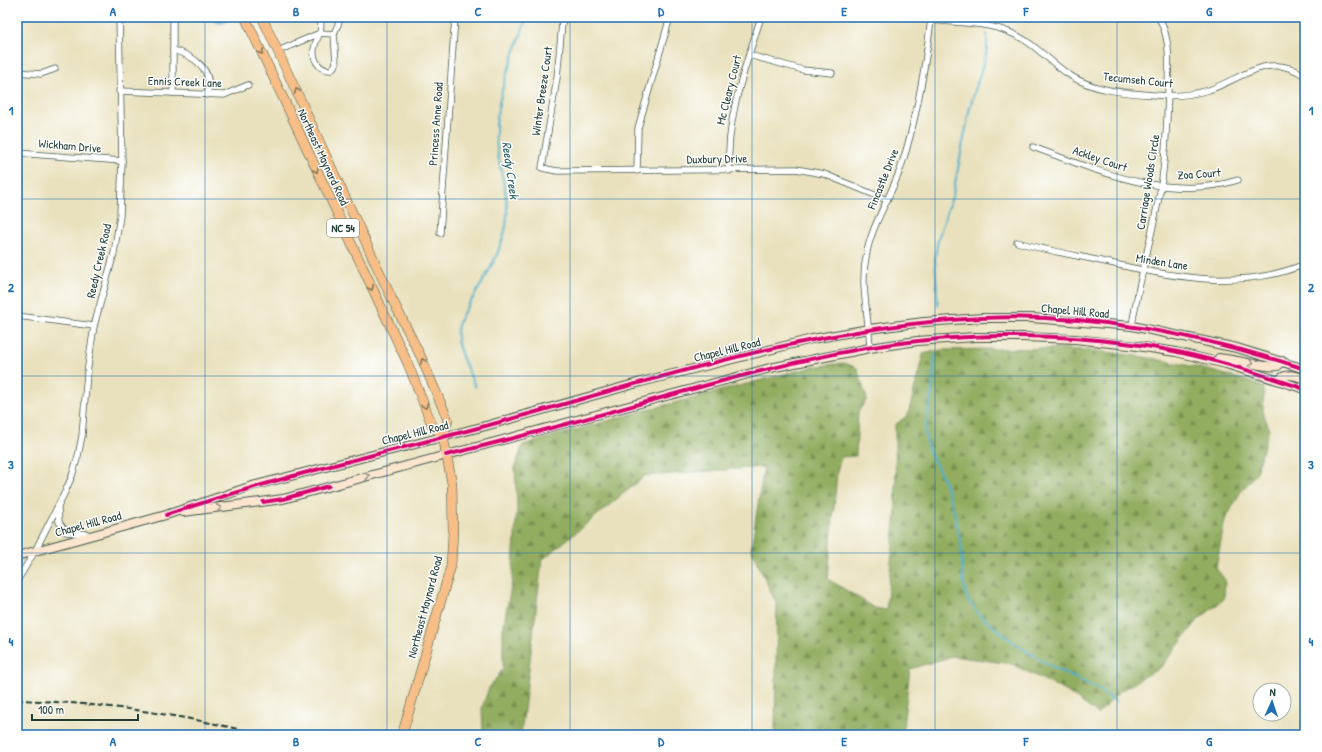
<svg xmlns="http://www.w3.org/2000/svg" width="1322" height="752" font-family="'Patrick Hand',sans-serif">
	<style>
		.forest { fill: url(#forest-firs); stroke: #58754a }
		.water { fill: #4bb0ca; stroke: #35767f }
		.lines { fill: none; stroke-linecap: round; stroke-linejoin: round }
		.stream { stroke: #4bb0ca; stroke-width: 2 }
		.minor-casing { stroke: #3d5649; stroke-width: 7 }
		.secondary-casing { stroke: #3d5649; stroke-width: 10 }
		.primary-casing { stroke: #3d5649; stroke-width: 10 }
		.minor { stroke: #fff; stroke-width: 5.5 }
		.secondary { stroke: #fce5cf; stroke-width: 8 }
		.primary { stroke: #f7be87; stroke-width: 9 }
		.rail { stroke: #1f3d34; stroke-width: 2; stroke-dasharray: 6 3; stroke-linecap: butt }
		.cycleway-casing { stroke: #fff; stroke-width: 6 }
		.cycleway { stroke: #d6006c; stroke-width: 4 }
		.oneway { stroke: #807759 }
		.oneway2 { stroke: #8e9182 }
		.grid { fill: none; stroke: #1f6fb2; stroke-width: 1; stroke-opacity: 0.55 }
		.labels { text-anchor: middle; stroke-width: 3; stroke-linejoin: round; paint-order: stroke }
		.shield { fill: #fff; stroke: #627771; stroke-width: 1 }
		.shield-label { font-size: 11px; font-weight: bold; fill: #1f3d34 }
		.street-label { font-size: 12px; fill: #1f3d34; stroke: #fff }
		.water-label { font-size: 13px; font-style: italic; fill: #2e6568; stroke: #fff }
		.neatline { fill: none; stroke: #1f6fb2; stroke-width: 1.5 }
		.grid-label { font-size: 13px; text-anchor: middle; font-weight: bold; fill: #1f6fb2 }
	</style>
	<defs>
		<pattern id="forest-firs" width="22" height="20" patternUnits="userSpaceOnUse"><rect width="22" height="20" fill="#92ad60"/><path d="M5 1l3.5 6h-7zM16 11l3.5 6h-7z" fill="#778e50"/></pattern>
	</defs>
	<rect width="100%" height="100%" fill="#fff"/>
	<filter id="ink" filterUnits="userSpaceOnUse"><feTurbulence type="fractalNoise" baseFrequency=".025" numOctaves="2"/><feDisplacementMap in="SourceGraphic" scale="8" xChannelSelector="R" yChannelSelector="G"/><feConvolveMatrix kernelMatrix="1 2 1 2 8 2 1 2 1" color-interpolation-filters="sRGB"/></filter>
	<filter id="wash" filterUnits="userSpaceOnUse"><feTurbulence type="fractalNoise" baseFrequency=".012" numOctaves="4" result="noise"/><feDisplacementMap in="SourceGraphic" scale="16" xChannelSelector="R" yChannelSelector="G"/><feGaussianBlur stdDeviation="0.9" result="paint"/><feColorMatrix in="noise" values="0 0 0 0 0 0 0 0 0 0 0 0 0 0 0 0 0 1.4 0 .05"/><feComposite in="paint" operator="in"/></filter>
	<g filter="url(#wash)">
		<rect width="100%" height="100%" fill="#e9e1bd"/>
		<path class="forest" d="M994,349C1019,349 1043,348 1067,349C1129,352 1207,366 1264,387L1263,412L1269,429L1256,473L1240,493L1225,520L1216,568L1225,580L1224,599L1198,620L1161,667L1120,691L1098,714L1066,691L1012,664L953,656L910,669L902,735H775L777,605L751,549L764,467L645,476L542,560L521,735H483L482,708L489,688L503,669V629L512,582L517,507L515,466L523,445L635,413L812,367L844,363L857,368L867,399L858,412L856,456L841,457L837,472L828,579L875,608L886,610L896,513L895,425L908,415L923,354L941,350Z"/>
		<path class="water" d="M209,17H228V21C219,26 216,23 209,17Z"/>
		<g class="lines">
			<g class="stream">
				<path d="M989,20V17"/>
				<path d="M938,306L935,259L938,239L953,194L970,107L987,51V34"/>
				<path d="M935,355L932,391L925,432L928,449L945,483L955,515L961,544L963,580L967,599L981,617L1020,647L1056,669L1098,689L1116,702"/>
				<path d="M475,387C469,370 455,348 457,330C459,317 468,305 475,295C488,273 501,251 506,226C511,196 498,169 496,140C494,97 514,56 527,17"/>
			</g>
		</g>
	</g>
	<g filter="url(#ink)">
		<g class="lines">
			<defs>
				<g id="minor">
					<path d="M321,17C321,22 321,28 320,33C318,37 316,41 315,45C311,57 318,71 331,70L336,64L334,34L341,17"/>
					<path d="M565,17L562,23L557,78L542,168L557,171L796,169L824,174L887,200"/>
					<path d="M930,20C957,23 987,22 1011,33C1032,41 1049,61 1068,74C1092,91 1126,93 1155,95C1173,97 1191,95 1209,90C1243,78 1270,51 1305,76"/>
					<path d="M173,50C194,56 214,69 207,95"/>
					<path d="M278,51L320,33L334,34"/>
					<path d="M749,55L803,70L832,73"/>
					<path d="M17,72L41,74L55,69"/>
					<path d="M119,91L224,95L248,85"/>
					<path d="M173,93V17"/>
					<path d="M1033,147C1098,171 1168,202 1238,180"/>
					<path d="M17,153L122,161"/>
					<path d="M637,171L638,128L670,17"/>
					<path d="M729,171C726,117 745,68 761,17"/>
					<path d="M440,233L455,17"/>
					<path d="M1017,242C1045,250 1073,255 1101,261C1168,276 1239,292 1305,264"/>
					<path d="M17,316L94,326"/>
					<path d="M1132,326C1139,279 1153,233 1161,186C1166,155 1167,124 1168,92C1168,67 1172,41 1159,18"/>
					<path d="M870,348C869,318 860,286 866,257C871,225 891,197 901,167C917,119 925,69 931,19"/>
					<path d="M58,508L59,522L66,532L87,534"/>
					<path d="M17,581L35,551L65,492L72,476L78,456L82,436L87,373L94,326L114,253L120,216L122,161L119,17"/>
				</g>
				<g id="secondary">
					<path d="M1219,358C1232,359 1271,369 1278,366L1282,361"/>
					<path d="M1279,380C1286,372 1296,376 1305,379"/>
					<path d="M183,512L283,499L770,368L870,348L917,341L975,337H1023L1075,339L1137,346L1176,352L1226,364L1305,389"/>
					<path d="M17,556L166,515L252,486L489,425L641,382L812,339L869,329L924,322L983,318H1032L1132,326L1237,348L1305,369"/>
				</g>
				<g id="primary">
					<path d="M245,17L408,364L432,425L443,436"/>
					<path d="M262,17L392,299L421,357L448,420L443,436L452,484L453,531L451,566L402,735"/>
				</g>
			</defs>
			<use href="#minor" class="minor-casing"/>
			<use href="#secondary" class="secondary-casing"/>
			<use href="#primary" class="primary-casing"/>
			<use href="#minor" class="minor"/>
			<use href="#secondary" class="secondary"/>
			<use href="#primary" class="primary"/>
			<path class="rail" d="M17,700C101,703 181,714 262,735"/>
			<defs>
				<g id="cycleway">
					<path d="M446,455C535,434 623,408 711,384C779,366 848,348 918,341C999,332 1098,335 1178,352C1221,361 1263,375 1305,389"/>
					<path d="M263,502L283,499L329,486"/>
					<path d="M166,515C272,478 381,454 489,425C651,381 812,326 982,318C1091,313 1202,335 1305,369"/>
				</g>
			</defs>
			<use href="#cycleway" class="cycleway-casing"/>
			<use href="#cycleway" class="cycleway"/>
		</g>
		<defs><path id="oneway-chevron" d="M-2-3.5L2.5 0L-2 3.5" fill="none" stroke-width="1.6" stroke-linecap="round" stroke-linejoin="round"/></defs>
		<g class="oneway">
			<use href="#oneway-chevron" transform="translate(261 52) rotate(65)"/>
			<use href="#oneway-chevron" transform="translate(297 91) rotate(-114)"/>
			<use href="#oneway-chevron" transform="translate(316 170) rotate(65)"/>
			<use href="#oneway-chevron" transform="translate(371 288) rotate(64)"/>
			<use href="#oneway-chevron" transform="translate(423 361) rotate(-114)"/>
			<use href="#oneway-chevron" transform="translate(425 406) rotate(70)"/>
		</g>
		<g class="oneway2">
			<use href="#oneway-chevron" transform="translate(1251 363) rotate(13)"/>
			<use href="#oneway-chevron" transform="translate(367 476) rotate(-15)"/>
			<use href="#oneway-chevron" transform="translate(219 508) rotate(-8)"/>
		</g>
	</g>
	<path class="grid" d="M205,17V735M387,17V735M570,17V735M752,17V735M935,17V735M1117,17V735M17,199H1305M17,376H1305M17,553H1305"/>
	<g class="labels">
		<rect class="shield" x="327" y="219" width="32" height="18" rx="3"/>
		<g class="shield-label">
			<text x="343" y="232">NC 54</text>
		</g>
		<g class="street-label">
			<text transform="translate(1138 80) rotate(6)" y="4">Tecumseh Court</text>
			<text transform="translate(185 82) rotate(2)" y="4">Ennis Creek Lane</text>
			<text transform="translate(729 90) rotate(-76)" y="4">Mc Cleary Court</text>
			<text transform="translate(542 91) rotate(-82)" y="4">Winter Breeze Court</text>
			<text transform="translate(436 124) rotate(-86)" y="4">Princess Anne Road</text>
			<text transform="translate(70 146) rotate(5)" y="4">Wickham Drive</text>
			<text transform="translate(323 157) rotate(65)" y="4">Northeast Maynard Road</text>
			<text transform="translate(717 159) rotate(-1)" y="4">Duxbury Drive</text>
			<text transform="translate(1100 159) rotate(19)" y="4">Ackley Court</text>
			<text transform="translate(1199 174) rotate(-4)" y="4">Zoa Court</text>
			<text transform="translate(883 179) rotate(-68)" y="4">Fincastle Drive</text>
			<text transform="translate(1148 182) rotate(-81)" y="4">Carriage Woods Circle</text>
			<text transform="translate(99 261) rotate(-77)" y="4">Reedy Creek Road</text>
			<text transform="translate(1162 262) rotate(9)" y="4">Minden Lane</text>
			<text transform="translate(1075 311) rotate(5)" y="4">Chapel Hill Road</text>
			<text transform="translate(727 350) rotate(-14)" y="4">Chapel Hill Road</text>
			<text transform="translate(415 433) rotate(-14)" y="4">Chapel Hill Road</text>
			<text transform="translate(88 524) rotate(-15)" y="4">Chapel Hill Road</text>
			<text transform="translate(425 607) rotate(-75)" y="4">Northeast Maynard Road</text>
		</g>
		<g class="water-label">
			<text transform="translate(511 170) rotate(82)" y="5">Reedy Creek</text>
		</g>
	</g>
	<rect width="1322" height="752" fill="none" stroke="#fff" stroke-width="44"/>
	<g transform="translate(1272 702) rotate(3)"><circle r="19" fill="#ffffff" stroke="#a5b1ae"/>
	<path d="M0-3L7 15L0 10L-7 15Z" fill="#1f6fb2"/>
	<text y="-6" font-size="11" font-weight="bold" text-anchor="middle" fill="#1f3d34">N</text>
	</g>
	<path d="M32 714v6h106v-6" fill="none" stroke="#1f3d34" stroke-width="2"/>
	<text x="38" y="714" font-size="12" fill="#1f3d34" stroke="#ffffff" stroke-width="3" paint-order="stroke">100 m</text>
	<rect x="22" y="22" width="1278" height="708" class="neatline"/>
	<g class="grid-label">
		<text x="113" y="16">A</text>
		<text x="296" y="16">B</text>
		<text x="478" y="16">C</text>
		<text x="661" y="16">D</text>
		<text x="844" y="16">E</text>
		<text x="1026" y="16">F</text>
		<text x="1209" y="16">G</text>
		<text x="11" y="115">1</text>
		<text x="1311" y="115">1</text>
		<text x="11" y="292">2</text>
		<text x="1311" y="292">2</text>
		<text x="11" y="469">3</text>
		<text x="1311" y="469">3</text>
		<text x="11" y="646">4</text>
		<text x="1311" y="646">4</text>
		<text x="113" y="746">A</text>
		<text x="296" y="746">B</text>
		<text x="478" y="746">C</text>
		<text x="661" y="746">D</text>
		<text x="844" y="746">E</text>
		<text x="1026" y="746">F</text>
		<text x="1209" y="746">G</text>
	</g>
</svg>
